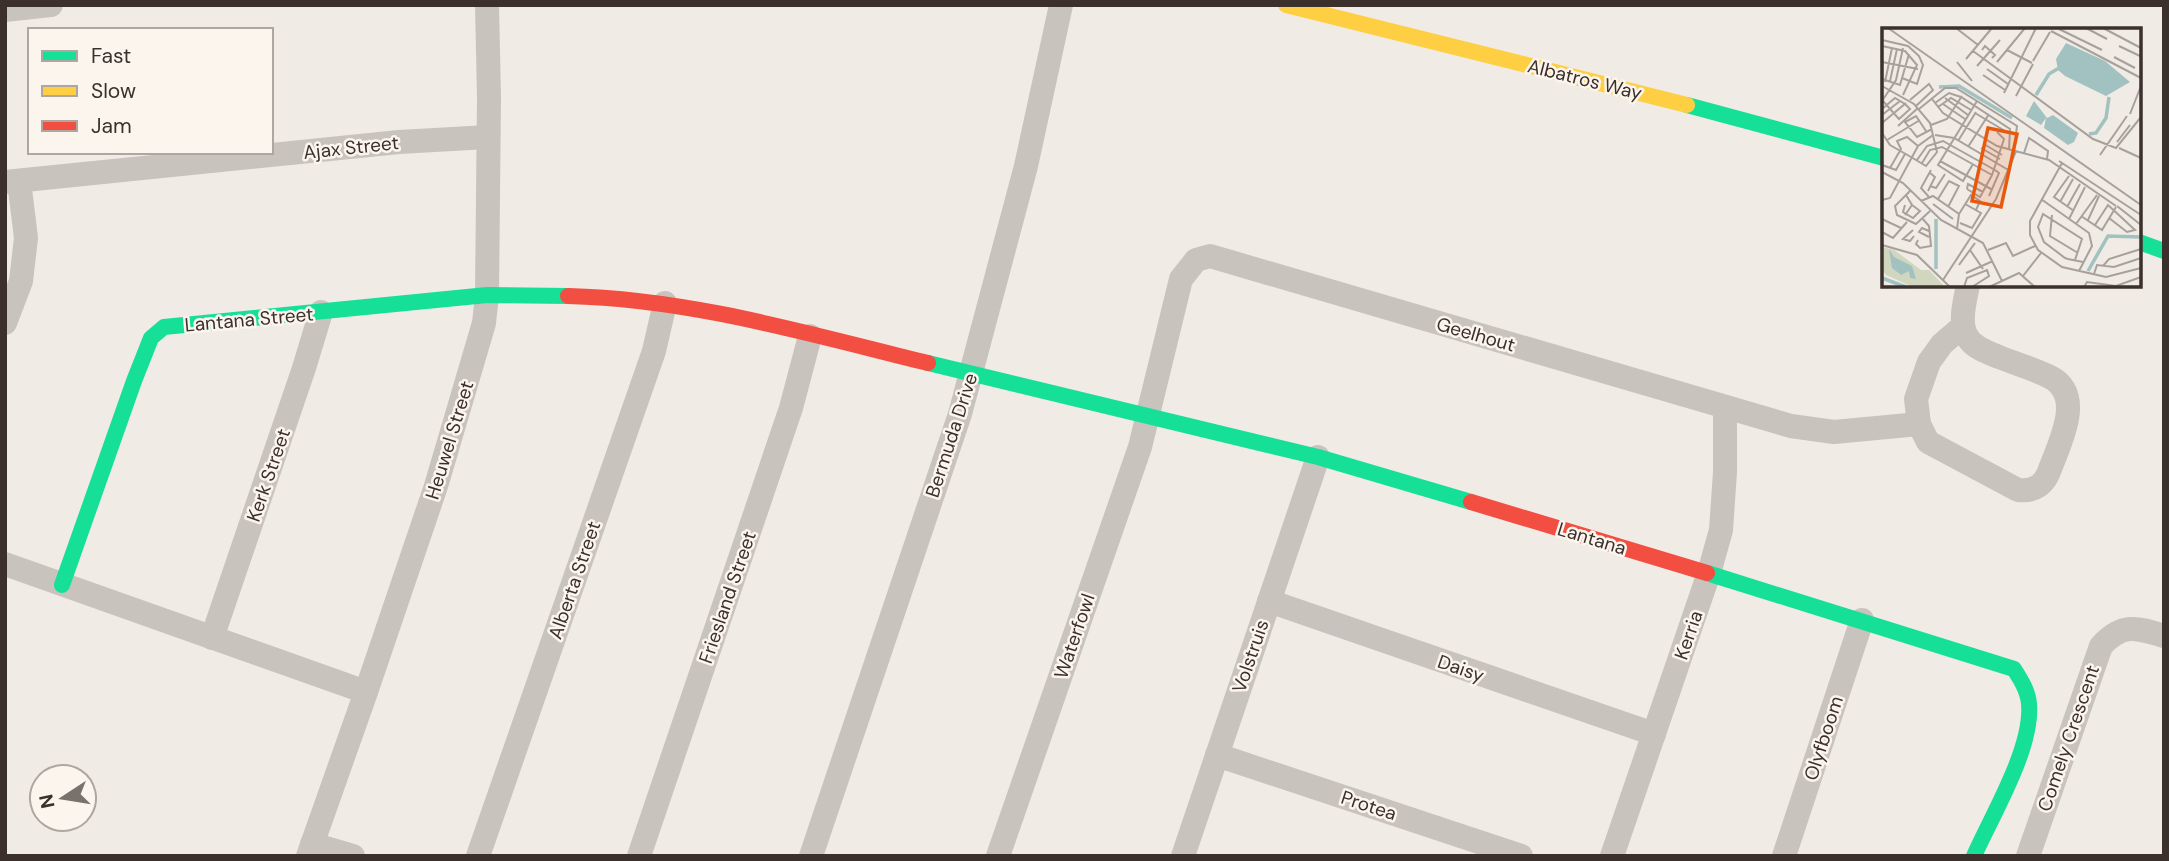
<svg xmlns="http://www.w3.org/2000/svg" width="2169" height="861" font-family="'DM Sans',sans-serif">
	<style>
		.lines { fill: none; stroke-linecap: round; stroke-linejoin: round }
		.street { stroke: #c9c3be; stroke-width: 24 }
		.fast { stroke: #16e098; stroke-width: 16 }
		.slow { stroke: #ffcf43; stroke-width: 16 }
		.jam { stroke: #f24e42; stroke-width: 16 }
		.labels { text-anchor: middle; stroke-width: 5; stroke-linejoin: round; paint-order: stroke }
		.street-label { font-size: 19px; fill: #3b302b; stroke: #fbf5ee }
		.inset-river { fill: none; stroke: #a1c2c1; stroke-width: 3.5 }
		.inset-road { fill: none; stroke: #a8a09b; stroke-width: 2 }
		.view { fill: #e8590c; fill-opacity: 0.15; stroke: #e8590c; stroke-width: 3.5 }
		.inset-edge { fill: none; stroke: #3b302b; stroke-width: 3.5 }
	</style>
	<rect width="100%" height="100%" fill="#f0ebe5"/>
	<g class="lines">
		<g class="street">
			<path d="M5,10L51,5"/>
			<path d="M5,182L399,142L488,137"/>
			<path d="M5,323L21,281L26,238L19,181"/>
			<path d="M1963,326L1942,344L1929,362L1916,399L1919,424L1928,442L2018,490C2035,492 2045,484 2050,469C2060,442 2085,395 2050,377C2034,369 2016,364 1999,357C1989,353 1974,348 1968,338C1958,324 1965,301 1968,285"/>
			<path d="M5,564L366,692"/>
			<path d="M1269,601L1654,734"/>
			<path d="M212,638L304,368L321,312"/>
			<path d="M1217,755L1521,856"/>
			<path d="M312,844L353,856"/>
			<path d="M308,856L366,692L436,486L484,323L487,295L489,97L487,5"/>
			<path d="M478,856L654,351L665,303"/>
			<path d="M639,856L791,408L810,336"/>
			<path d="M811,856L960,414L1026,166L1061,5"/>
			<path d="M998,856L1140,447L1181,279L1196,260L1210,256L1791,426L1834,432L1919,424"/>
			<path d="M1183,856L1318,457"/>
			<path d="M1612,856L1709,573L1721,530L1725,472V407"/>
			<path d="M1784,856L1862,620"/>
			<path d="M2028,856L2101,646C2122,623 2136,627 2164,636"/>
		</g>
		<g class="fast">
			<path d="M1687,105L1884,158"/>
			<path d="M2139,242L2164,251"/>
			<path d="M928,363L1318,457L1471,502"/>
			<path d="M1707,573L2014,669C2021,680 2028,691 2029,704C2033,748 1992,815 1974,856"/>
			<path d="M62,585L134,381L151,338L164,327L487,295L568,296"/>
		</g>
		<path class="slow" d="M1286,5L1687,105"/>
		<g class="jam">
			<path d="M568,296C691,299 809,334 928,363"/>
			<path d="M1471,502L1707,573"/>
		</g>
	</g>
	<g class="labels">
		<g class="street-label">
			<text transform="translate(1585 79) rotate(14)" y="7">Albatros Way</text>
			<text transform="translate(351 147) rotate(-6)" y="7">Ajax Street</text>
			<text transform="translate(249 319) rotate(-5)" y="7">Lantana Street</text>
			<text transform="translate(1476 334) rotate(16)" y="7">Geelhout</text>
			<text transform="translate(951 435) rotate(-72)" y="7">Bermuda Drive</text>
			<text transform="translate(449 440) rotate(-73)" y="7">Heuwel Street</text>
			<text transform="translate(268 475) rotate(-71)" y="7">Kerk Street</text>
			<text transform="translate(1592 538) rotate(17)" y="7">Lantana</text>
			<text transform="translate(574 580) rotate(-71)" y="7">Alberta Street</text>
			<text transform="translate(727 597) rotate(-71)" y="7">Friesland Street</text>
			<text transform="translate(1688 635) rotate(-71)" y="7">Kerria</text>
			<text transform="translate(1074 636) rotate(-71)" y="7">Waterfowl</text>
			<text transform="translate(1250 656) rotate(-71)" y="7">Volstruis</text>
			<text transform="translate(1461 668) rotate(19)" y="7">Daisy</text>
			<text transform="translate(1823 738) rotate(-72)" y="7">Olyfboom</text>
			<text transform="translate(2068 738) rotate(-71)" y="7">Comely Crescent</text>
			<text transform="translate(1369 805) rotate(18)" y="7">Protea</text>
		</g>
	</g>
	<g transform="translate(1882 28)">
		<rect width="259" height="259" fill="#f0ebe5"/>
		<path d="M0,219L12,222L39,242H47L63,259H31L4,247L0,242Z" fill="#d1d6bf"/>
		<path d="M184,15L223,33L248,54L224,68L183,48L176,42L174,31ZM152,73L165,90L171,87L196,105L192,114L186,117L162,100L164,90L159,97L144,88ZM7,221L12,229L30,238L34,251L28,250L27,243L19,247L10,240Z" fill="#a1c2c1"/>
		<path class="inset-river" d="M57,59L77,58L130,90M154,67L167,46L177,40M207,106L214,105L224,90L227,69M54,191V241M206,243L226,208L259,209M0,250L24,259"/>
		<path class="inset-road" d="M6,0L259,177M74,0L96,17M204,0L225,11M221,0L259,20M177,1L220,22M169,3L259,50M0,12L26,18L37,28L41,37L35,56L20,50M0,18L23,23L35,37L21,67M237,18L258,28M100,22L103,18L113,27L110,30M125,22L150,35M91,23L211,111L234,120L259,89M232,29L253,40M84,31L110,0M151,33L168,4M0,34L36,41M75,34L90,53M115,34L143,0M95,38L118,12M105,41L126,56M101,47L123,62M0,51L18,57L27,26M8,53L15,21M3,54L10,20M0,58L32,76L48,95L55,124L44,138L29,129M122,65L154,0M134,68L151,36M63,70L86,87M50,71L61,85L115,118L167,132L234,178M28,72L47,56L51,62L34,78M0,73L14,52L21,20M1,73L17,91L28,81L23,76M53,75L67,65L79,69L128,101L127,122M61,76L83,91M56,79L69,70L89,82M0,81L13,70L23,76M37,81L63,60H74L135,98L132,123M93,85L128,106M248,86L259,58M0,87L18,73M0,95L24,75M49,97L65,91L80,68M16,98L36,80M44,103L34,88L23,94L35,109L50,101M0,105L8,117L29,129M53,107L72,110L128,143M5,112L38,92M76,113L94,84M235,114L248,97M102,116L120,127M86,119L107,86M99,120L118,131M237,120L259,130M142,125L147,110L166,123L165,131M218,127L245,88M35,132L45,118L61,113L113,142M58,133L109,161M177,133L259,187M40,135L48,122L60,119L110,147M180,135L148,193V207L156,222L180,239L224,249L259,240M91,136L81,153L56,137L95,73M0,137L14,142L23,126M8,140L19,121L15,113L25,109L36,118M0,144L21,155L59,192L101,215L120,253M187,148L172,169L192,183M48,158L54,160L63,146M85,161L98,169L110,147L122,111L115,104M85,161L86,156L101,164M29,162L13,178L15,187L34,196L48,183M46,163L53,149L48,145M107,168L117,145L113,142M47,169L39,160L49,142M56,171L67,153L77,158L66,179M159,171L207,205L210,218L197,243M0,172L8,170L36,118L51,107M39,173L51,168L77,186L75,201M178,174L191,151M51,176L71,191M23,177L21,184L31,190L38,183L30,177M235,178L259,197M185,179L198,156M77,186L89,167L98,173L94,182M23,187L30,177L24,167M170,187L168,208L196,225M199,188L220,202L234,179M0,191L19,200M187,191L203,159M206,192L217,168M78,195L90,200L99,185L83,176M194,196L215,167M213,197L226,177L253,202L245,204L227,190M31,202L21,211L28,213L32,208M47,203L40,200L37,204L47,209M0,204L11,210L25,194M36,212L34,216L38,220L49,218L47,198L40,190M0,217L35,227L68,259M88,222L101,241M106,222L124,215L131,228L153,218M193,232L200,211L161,186L156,199L162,214L183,230L186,231L201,234M77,237L93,215M221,238L227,231L259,221M84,245L111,233M212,246L215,237L232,239L259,230M141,248L159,225M61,252L114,171L134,123M82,259L85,250L105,242L107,248L90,259M107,259L137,245L153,259M202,259L205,254L234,258L259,249"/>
		<path class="view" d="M106,100L135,106L119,179L90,173Z"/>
		<rect width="259" height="259" class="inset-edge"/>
	</g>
	<rect width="2169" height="861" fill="none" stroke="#3b302b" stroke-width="14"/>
	<rect x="28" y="28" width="245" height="126" fill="#fbf5ee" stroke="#aea6a0" stroke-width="2"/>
	<rect x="42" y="51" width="35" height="10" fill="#16e098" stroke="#aea6a0" stroke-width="2"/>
	<text x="91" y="63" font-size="21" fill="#3b302b">Fast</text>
	<rect x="42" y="86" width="35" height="10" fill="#ffcf43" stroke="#aea6a0" stroke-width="2"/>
	<text x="91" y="98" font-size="21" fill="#3b302b">Slow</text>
	<rect x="42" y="121" width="35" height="10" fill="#f24e42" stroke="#aea6a0" stroke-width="2"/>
	<text x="91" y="133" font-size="21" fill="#3b302b">Jam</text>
	<g transform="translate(63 798) rotate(258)"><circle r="33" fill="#fbf5ee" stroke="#aea6a0" stroke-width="2"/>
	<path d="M0-5L12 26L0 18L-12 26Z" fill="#7a716c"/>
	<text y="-10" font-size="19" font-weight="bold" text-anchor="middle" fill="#3b302b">N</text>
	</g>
</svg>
